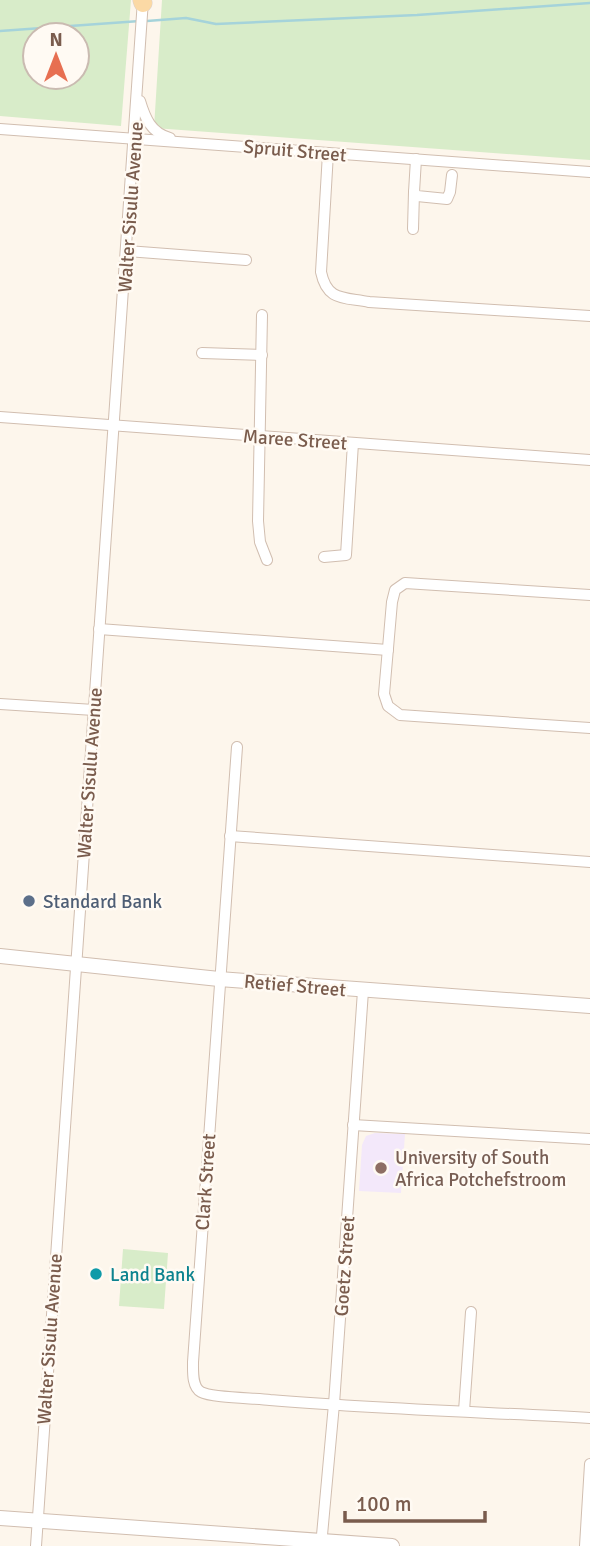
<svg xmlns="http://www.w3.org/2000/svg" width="590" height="1546" font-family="Signika,sans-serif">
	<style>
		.education { fill: #f3e8fa }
		.green { fill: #d8ecc9; fill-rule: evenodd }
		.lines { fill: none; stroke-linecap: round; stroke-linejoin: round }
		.stream { stroke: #a5d3da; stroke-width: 2.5 }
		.minor-casing { stroke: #d1beb0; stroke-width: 12 }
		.tertiary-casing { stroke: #d1beb0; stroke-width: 16 }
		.primary-casing { stroke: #dad1cd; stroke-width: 19 }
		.minor { stroke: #fff; stroke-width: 10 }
		.tertiary { stroke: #fff; stroke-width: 14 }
		.primary { stroke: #fbd9a5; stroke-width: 18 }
		.service-dot { fill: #5c6f8a; stroke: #fffaf3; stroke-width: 2.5 }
		.education-dot { fill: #8d6e63; stroke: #fffaf3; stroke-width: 2.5 }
		.culture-dot { fill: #0f9aa8; stroke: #fffaf3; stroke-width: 2.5 }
		.labels { text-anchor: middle; stroke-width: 5; stroke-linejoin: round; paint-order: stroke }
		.street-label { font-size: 19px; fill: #7a5c4d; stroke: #fffaf3 }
		.service-label { font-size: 19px; fill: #4e5e75; stroke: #fffaf3; text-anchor: start }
		.education-label { font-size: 19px; fill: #785e54; stroke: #fffaf3; text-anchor: start }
		.culture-label { font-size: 19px; fill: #0d838f; stroke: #fffaf3; text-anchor: start }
	</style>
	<rect width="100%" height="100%" fill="#fdf6ec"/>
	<path class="education" d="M375,1133L405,1134L401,1193L359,1191L362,1145L366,1136Z"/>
	<g class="green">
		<path d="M0,0H131L121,126L0,116ZM77,35V77H35V35Z"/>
		<path d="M162,0H590V160L154,128Z"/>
		<path d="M123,1249L168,1253L164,1309L119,1306Z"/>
	</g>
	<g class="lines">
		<g class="stream">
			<path d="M147,21L186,18L216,24L417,15L590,3"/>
			<path d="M0,31L140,21"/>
		</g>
		<defs>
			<g id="minor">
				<path d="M140,101C145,118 151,133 170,138"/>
				<path d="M0,129L590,172"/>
				<path d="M328,153L321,272C327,301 343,297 369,302L590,316"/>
				<path d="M416,159L414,192L417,196L447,199L450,192L452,175"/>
				<path d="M413,229L414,192"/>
				<path d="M127,251L246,260"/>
				<path d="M262,315L258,521L260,542L267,560"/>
				<path d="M202,353L262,355"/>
				<path d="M0,417L590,460"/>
				<path d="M324,557L346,555L353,443"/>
				<path d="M590,595L405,583L395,590L392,602L384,694L388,706L400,715L590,728"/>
				<path d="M99,629L388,650"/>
				<path d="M0,704L94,710"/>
				<path d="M237,747L193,1362C193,1372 192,1387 201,1392C212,1398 255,1398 270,1400C376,1409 483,1412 590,1418"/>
				<path d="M230,836L590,862"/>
				<path d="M353,1125L590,1139"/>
				<path d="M464,1411L471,1312"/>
				<path d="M36,1546L143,0"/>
				<path d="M321,1546L334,1404L363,991"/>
				<path d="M585,1546L590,1464"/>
			</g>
			<g id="tertiary">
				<path d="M0,956L219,979L590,1006"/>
				<path d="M0,1518L392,1546"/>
			</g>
			<path id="primary" d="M142,0L143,3"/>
		</defs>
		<use href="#minor" class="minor-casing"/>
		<use href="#tertiary" class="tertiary-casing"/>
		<use href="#primary" class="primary-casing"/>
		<use href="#minor" class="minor"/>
		<use href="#tertiary" class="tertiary"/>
		<use href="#primary" class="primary"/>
	</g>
	<circle class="service-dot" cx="29" cy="901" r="7"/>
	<circle class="education-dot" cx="381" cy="1168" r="7"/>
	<circle class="culture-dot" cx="96" cy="1274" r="7"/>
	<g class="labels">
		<g class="street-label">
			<text transform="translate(295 150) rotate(5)" y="7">Spruit Street</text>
			<text transform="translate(130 207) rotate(-86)" y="7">Walter Sisulu Avenue</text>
			<text transform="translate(295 439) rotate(4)" y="7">Maree Street</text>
			<text transform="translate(89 773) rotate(-86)" y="7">Walter Sisulu Avenue</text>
			<text transform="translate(295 985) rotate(5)" y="7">Retief Street</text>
			<text transform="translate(205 1182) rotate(-86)" y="7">Clark Street</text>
			<text transform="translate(344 1266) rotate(-86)" y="7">Goetz Street</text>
			<text transform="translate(49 1339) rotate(-86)" y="7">Walter Sisulu Avenue</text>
		</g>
		<g class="service-label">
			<text x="43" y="908">Standard Bank</text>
		</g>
		<g class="education-label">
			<text x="395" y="1164">University of South<tspan x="395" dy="22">Africa Potchefstroom</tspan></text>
		</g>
		<g class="culture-label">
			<text x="110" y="1281">Land Bank</text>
		</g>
	</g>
	<g transform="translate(56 56)"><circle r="33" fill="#fffaf3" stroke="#cabbb1" stroke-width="2"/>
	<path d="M0-5L12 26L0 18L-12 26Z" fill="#e76f51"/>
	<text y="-10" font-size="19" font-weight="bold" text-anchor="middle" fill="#7a5c4d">N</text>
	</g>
	<path d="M345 1511v10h140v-10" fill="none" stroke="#7a5c4d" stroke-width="3.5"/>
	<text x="356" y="1511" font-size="21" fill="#7a5c4d" stroke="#fffaf3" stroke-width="5" paint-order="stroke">100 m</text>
</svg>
